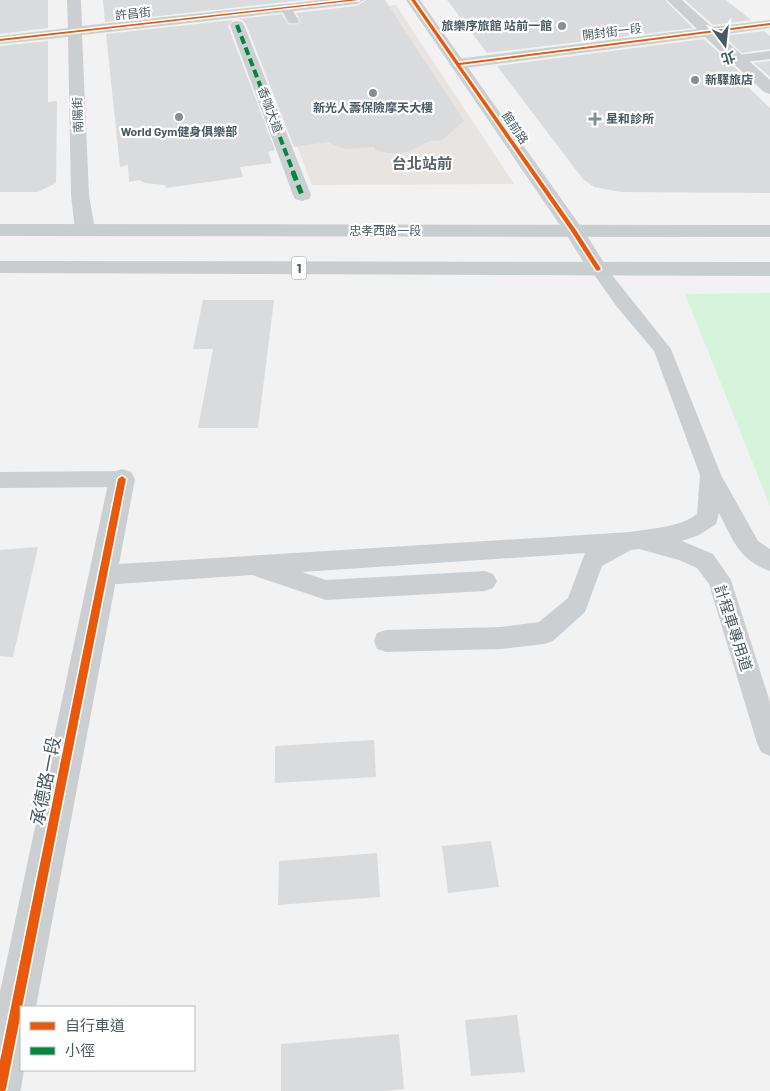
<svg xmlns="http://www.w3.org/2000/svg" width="770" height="1091" font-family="Barlow,'Noto Sans TC',sans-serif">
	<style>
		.commercial { fill: #e7e4e1 }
		.green { fill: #d6f3dc }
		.building { fill: #dadbdc }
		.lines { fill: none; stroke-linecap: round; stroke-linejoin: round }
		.lane { fill: #cbcfd2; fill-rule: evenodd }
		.street { fill: #cbcfd2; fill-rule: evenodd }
		.secondary { fill: #ccd0d3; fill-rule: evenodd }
		.primary { fill: #c8cdd0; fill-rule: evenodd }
		.quiet-far1 { stroke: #00873e; stroke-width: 4; stroke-dasharray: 8 4; stroke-linecap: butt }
		.quiet { stroke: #00873e; stroke-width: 5; stroke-dasharray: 9 5; stroke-linecap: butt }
		.cycleway-casing { stroke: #fff; stroke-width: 3 }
		.cycleway { fill: #e8590c; fill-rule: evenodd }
		.poi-dot { fill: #848f94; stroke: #fff; stroke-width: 2 }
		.labels { text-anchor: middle; stroke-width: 4.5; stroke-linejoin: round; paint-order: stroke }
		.far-street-label { font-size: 12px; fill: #485961; stroke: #fff }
		.far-poi-label { font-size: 12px; font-weight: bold; fill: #485961; stroke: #fff; text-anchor: start }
		.shield { fill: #fff; stroke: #7f8b90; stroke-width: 1 }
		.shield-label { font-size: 14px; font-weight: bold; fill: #485961 }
		.far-quarter-label { font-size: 15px; font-weight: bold; fill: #5d6367; stroke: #fff }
		.street-label { font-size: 15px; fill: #485961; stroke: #fff }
		.near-street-label { font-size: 18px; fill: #485961; stroke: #fff }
	</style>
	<rect width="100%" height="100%" fill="#f3f2f2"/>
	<path class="commercial" d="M396,5L514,184L312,185L250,23Z"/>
	<path class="green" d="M770,293V506L685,294Z"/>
	<g class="building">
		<path d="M0,0H48V28L0,34Z"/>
		<path d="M103,0H303L105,22Z"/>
		<path d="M366,0H385L464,121L442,140L430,141L408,152L388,153L376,151L374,147L344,149L328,142L294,147L246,24L242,20L238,19L282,14L287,24L297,25L301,21L296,13L357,6Z"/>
		<path d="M447,0H665L693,28L487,53Z"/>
		<path d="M685,0H726L751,20L713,25Z"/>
		<path d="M233,20L228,26L275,150L268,152L272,163L240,167L243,177L166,188L165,185L145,183L139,180L129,182L128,165L120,167L106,34Z"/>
		<path d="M764,31L770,36V49L742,53L724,36Z"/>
		<path d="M704,39L749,81L743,82L770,108V193L621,192L594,187L583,179L497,66Z"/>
		<path d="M48,41V102L57,101L56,183L38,192H0V46Z"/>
		<path d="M770,61V77L754,63Z"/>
		<path d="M203,300H274L258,428H198L213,349H193Z"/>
		<path d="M38,547L13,657L0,656V550Z"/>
		<path d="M374,740L376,777L275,783V746Z"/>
		<path d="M491,841L499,887L448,893L442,846Z"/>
		<path d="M377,853L380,897L278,905L279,861Z"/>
		<path d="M517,1015L525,1072L471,1076L465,1020Z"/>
		<path d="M399,1034L404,1089L384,1091H281V1044Z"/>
	</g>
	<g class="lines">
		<g class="lane">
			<path d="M286,5L290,6L299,21L297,23H289L280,8Z"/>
			<path d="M770,51V59L738,63L732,59L738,55Z"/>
			<path d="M598,264L604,265L671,349L721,475L758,541L770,549V571C739,560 733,540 719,513L716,524L699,535L682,541L713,554L731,580L770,702V756L761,752L757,743L709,584L697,568L679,560L639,549L631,550L602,566L585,612L553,641L544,644L501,649L386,652L377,649L374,641L377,633L386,630L501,627L539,622L568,598L585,553L302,572L326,580L485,571L493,574L497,581L493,588L485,591L326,600L252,575L102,585L94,582L90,575L94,568L102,565L630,532C653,528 678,528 697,514L700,475L654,351L617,307L590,269L592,265Z"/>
			<path d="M122,471L129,473L133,479L129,485L122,487L0,488V472Z"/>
		</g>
		<g class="street">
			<path d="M67,0H81L82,26L320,0H364L357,4L82,35L89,195L95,230L92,234L85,236L78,234L75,230L71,195L68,37L0,44V36L68,28Z"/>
			<path d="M667,0H682L712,27L770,20V28L720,35L770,80V94L764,92L705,37L457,69L452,67L449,64L452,61L457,59L697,29Z"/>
			<path d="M237,21L242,22L244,25L311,195L309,199L302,201L295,199L293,195L230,25L232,22Z"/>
			<path d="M122,469L131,472L135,479L36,1007H21V1070H24L21,1089L20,1091H0V992L109,479L113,472Z"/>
		</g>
		<path class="secondary" d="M406,0H420L584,231L608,269L605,274L598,276L591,274L564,231Z"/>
		<g class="primary">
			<path d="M0,224L770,225V237L0,236Z"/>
			<path d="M0,261L770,262V276L0,273Z"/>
		</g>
		<path class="quiet-far1" d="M237,25L294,174"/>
		<path class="quiet" d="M293,172L302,195"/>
		<defs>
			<g id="cycleway">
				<path d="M347,0H359L0,41V39Z"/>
				<path d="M411,0H415L459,63L770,23V25L460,65L576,230L601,269L598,271L596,270L571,231Z"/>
				<path d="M122,476L126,479L6,1089L5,1091H0V1061L118,479Z"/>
			</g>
		</defs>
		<use href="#cycleway" class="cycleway-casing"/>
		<use href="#cycleway" class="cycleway"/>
	</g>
	<g class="poi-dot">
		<circle cx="562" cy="26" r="5"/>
		<circle cx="695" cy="80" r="5"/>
		<circle cx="373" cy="93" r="5"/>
		<circle cx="179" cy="117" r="5"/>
		<path d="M592.5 111.5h5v5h5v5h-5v5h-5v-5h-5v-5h5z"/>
	</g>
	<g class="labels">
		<g class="far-street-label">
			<text transform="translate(133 14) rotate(-6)" y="4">許昌街</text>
			<text transform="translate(612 32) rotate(-7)" y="4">開封街一段</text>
			<text transform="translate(270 110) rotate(69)" y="4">香咖大道</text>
			<text transform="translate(78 115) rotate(-92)" y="4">南陽街</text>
			<text transform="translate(515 128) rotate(56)" y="4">館前路</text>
			<text x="385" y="235">忠孝西路一段</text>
		</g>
		<g class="far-poi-label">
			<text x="552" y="30" text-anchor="end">旅樂序旅館 站前一館</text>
			<text x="705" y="84">新驛旅店</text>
			<text x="373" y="112" text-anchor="middle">新光人壽保險摩天大樓</text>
			<text x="606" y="123">星和診所</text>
			<text x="179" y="136" text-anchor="middle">World Gym健身俱樂部</text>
		</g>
		<rect class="shield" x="291.5" y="256.5" width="15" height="23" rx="4"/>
		<g class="shield-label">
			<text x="299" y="273">1</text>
		</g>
		<g class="far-quarter-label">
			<text x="422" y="169">台北站前</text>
		</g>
		<g class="street-label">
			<text transform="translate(733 628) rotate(72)" y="5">計程車專用道</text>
		</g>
		<g class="near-street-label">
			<text transform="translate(46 781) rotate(-79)" y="6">承德路一段</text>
		</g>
	</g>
	<rect x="20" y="1006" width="175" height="65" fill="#ffffff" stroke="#b6bdc0"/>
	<rect x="30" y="1022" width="25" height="8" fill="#e8590c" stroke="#b6bdc0"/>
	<text x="65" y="1031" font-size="15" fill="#485961">自行車道</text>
	<rect x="30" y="1047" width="25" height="8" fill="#00873e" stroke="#b6bdc0"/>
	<text x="65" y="1056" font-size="15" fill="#485961">小徑</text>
	<g transform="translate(725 45) rotate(165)" stroke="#ffffff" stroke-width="4" paint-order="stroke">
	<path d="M0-4L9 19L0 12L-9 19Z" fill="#485961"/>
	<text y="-8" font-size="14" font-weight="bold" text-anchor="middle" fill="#485961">北</text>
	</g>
</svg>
